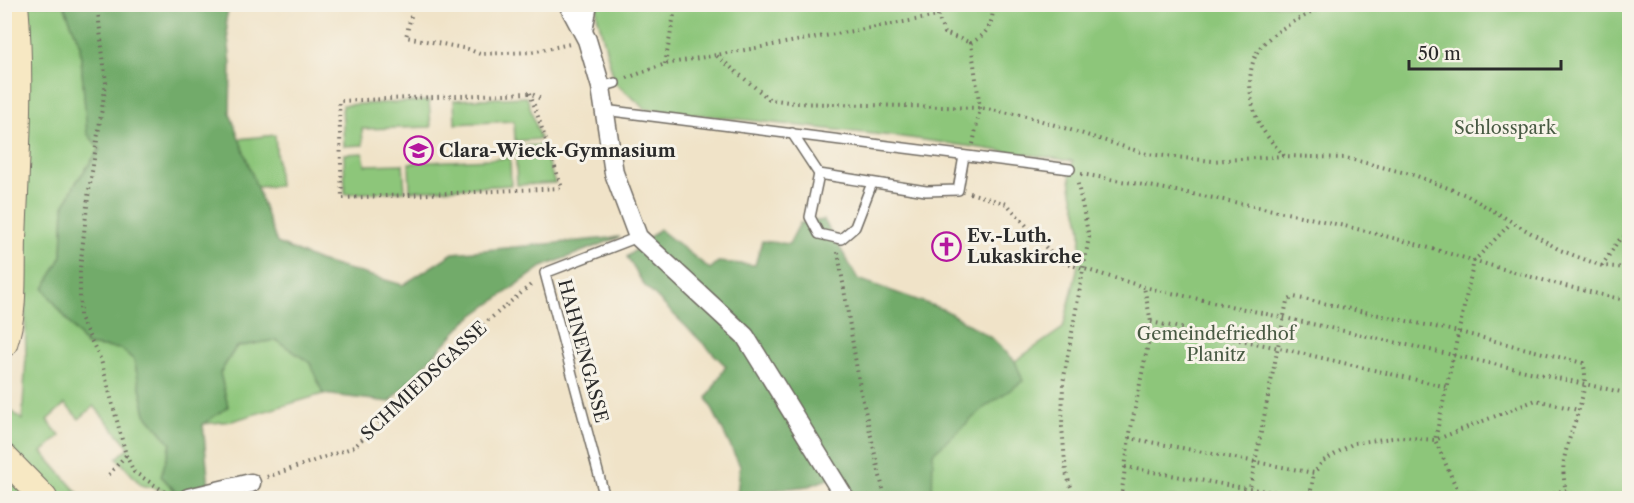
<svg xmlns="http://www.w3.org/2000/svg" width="1634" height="503" font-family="'Libre Caslon Text',serif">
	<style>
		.green { fill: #8dc67a; stroke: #5c7852; stroke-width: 1.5 }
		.forest { fill: #72ab6a; stroke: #4e6b4a; stroke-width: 1.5 }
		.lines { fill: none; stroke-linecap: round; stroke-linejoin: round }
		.lane-casing { stroke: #706b62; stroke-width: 12 }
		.street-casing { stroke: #706b62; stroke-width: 21 }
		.secondary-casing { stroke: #706b62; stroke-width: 28 }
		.path { stroke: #706b62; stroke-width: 4; stroke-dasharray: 1.5 4.5; stroke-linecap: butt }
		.lane { stroke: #fff; stroke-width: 9 }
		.street { stroke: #fff; stroke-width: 18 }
		.secondary { stroke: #f7e8c3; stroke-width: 26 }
		.labels { text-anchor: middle; stroke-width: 6; stroke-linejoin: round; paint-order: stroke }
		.park-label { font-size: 18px; fill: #485a43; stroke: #f7f3e8 }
		.poi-label { font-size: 18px; font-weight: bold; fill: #2b2b2b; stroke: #f7f3e8; text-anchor: start }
		.street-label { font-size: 18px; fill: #2b2b2b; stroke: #f7f3e8 }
	</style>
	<rect width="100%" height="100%" fill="#f7f3e8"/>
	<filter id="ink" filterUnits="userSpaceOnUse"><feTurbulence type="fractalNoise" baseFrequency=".0167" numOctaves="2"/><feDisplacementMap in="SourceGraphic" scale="12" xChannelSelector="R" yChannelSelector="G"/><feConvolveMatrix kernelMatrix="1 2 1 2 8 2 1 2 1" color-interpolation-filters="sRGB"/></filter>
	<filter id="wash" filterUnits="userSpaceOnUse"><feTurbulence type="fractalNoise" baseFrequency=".008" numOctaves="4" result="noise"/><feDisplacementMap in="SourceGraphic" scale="24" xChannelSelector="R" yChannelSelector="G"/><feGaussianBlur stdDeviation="1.35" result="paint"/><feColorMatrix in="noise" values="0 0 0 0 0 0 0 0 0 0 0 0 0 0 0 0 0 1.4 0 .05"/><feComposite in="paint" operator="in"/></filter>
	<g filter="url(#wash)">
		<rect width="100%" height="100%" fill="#f0e3c8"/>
		<g class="green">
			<path d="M26,5H64L80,45L87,133L100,149L75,184L64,206L62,256L44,289L86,345L121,349L134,360L146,414L171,444L161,476L178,494L141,485L117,458L129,447L94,406L79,419L65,404L47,420L60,436L42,452L82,498H5L4,404L22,420L26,357L24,252Z"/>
			<path d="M597,5H1629V498H863L1015,361L1063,328C1070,298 1081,264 1081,233C1080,209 1064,185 1073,161L910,138L646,109L615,83L597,15Z"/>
			<path d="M527,97L540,139L515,141L514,121L455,124L454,100Z"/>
			<path d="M429,101L431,127L362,129L363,145L344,146L342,105Z"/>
			<path d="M275,135L279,186L256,187L239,139Z"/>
			<path d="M542,145L555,183L517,185L515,146Z"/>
			<path d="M363,153L365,165L403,164L405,191L345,194L344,154Z"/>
			<path d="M510,158L511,185L410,191L409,163Z"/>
			<path d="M276,340L310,363L323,394L232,421L203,424L228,406L220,373L236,347Z"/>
		</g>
		<g class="forest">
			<path d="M64,5H230L226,19L231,64L230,113L277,243L319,261L403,285L453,253L620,237L542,267L466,321L390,402L323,394L310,363L276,340L236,347L220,373L228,407L203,424L209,487L178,494L161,476L171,444L146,414L134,360L121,349L86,345L44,289L62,256L64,207L75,184L100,149L87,133L80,45Z"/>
			<path d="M824,220L858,279L945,310L993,339L1015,361L1023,381L984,408L933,453L932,498H851L836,476L809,486L737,494L740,466L707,398L726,366L644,285L627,257L659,229L710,269L718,262L755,265L762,241L789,244L800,223Z"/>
		</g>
	</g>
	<g filter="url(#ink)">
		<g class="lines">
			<defs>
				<g id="lane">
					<path d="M601,87L615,83"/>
					<path d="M604,110L1070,169"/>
					<path d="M792,133L819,174L926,191L958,190L964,156"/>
					<path d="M819,174L810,217L819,234L841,239L855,227L872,183"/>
					<path d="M605,498L545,273L638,237"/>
				</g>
				<g id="street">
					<path d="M568,4L587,40L601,87L614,173L638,237L745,336L845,498"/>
					<path d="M583,31L588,4"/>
					<path d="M188,498L251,483"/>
				</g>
				<g id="secondary">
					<path d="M4,344C15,312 12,273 13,239C16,162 22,82 15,4"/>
					<path d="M4,457L44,498"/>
				</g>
			</defs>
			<use href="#lane" class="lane-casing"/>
			<use href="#street" class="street-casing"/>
			<use href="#secondary" class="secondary-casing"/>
			<g class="path">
				<path d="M97,4L106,83L88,197L80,269V318L101,360L126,455L106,478"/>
				<path d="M943,4L938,16L944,33L971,43"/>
				<path d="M411,16L406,37L468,49L480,54L532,52L570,44"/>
				<path d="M717,56L769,99L795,103L980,108L1026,116L1147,154L1212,161L1284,156L1346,158L1414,175L1466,195L1560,250L1602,266L1630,268"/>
				<path d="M665,64L676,4"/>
				<path d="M627,78L665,64L938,16"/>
				<path d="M530,93L562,188L342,198L339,101L530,93L541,99"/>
				<path d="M973,144L980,108L971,43C988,33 993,25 993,4"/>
				<path d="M1284,156C1276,147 1267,137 1261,127C1248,104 1244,63 1264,43C1281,26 1306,16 1327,4"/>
				<path d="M1081,174C1174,190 1266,207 1357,229C1449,251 1537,282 1630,301"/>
				<path d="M970,193L1007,204L1058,261L1144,287L1630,394"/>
				<path d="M838,252L860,388L885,498"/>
				<path d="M1602,266L1618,241L1630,233"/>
				<path d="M1151,322L1279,348L1447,387"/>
				<path d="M1129,438L1314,473L1323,461L1354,443L1400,437L1435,440L1536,400L1578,410"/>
				<path d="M126,455L134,472L170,495"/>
				<path d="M1125,467L1250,489L1310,496L1311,498"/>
				<path d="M267,477L354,447L454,349L533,283"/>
				<path d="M1310,496L1314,473"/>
				<path d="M1075,498L1066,473L1062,427L1063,383L1089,237L1077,180"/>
				<path d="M1121,498L1129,438L1149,339L1151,322L1144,287"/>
				<path d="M1248,498L1287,301L1294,297L1459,332L1583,363C1592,389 1568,433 1564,460C1562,472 1565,487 1567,498"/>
				<path d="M1461,498L1435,440L1474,261L1511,223"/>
				<path d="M1530,498L1566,490"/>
			</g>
			<use href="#lane" class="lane"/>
			<use href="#street" class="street"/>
			<use href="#secondary" class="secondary"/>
		</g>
	</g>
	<defs>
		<symbol id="school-ring" viewBox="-11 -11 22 22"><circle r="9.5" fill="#f7f3e8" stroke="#b5179e" stroke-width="1.5"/><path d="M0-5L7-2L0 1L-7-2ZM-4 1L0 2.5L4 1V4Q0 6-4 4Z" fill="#b5179e"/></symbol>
		<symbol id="church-ring" viewBox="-11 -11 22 22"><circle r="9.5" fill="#f7f3e8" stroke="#b5179e" stroke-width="1.5"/><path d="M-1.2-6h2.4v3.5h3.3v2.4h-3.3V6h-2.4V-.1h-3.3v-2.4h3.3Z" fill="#b5179e"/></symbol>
	</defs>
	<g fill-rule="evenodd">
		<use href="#school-ring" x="402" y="134" width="33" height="33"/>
		<use href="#church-ring" x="930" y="230" width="33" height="33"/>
	</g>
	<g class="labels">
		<g class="park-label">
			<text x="1505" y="134">Schlosspark</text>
			<text x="1216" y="340">Gemeindefriedhof<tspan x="1216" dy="21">Planitz</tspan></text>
		</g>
		<g class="poi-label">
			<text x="439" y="157">Clara-Wieck-Gymnasium</text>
			<text x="967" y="242">Ev.-Luth.<tspan x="967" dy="21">Lukaskirche</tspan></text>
		</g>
		<g class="street-label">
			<text transform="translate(583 351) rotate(75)" y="6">HAHNENGASSE</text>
			<text transform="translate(424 381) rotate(-43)" y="6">SCHMIEDSGASSE</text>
		</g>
	</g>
	<rect width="1634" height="503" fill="none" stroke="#f7f3e8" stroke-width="24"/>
	<path d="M1409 60v9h152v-9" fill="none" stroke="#2b2b2b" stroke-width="3"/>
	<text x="1418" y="60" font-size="18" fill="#2b2b2b" stroke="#f7f3e8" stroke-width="4.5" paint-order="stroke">50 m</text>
</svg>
